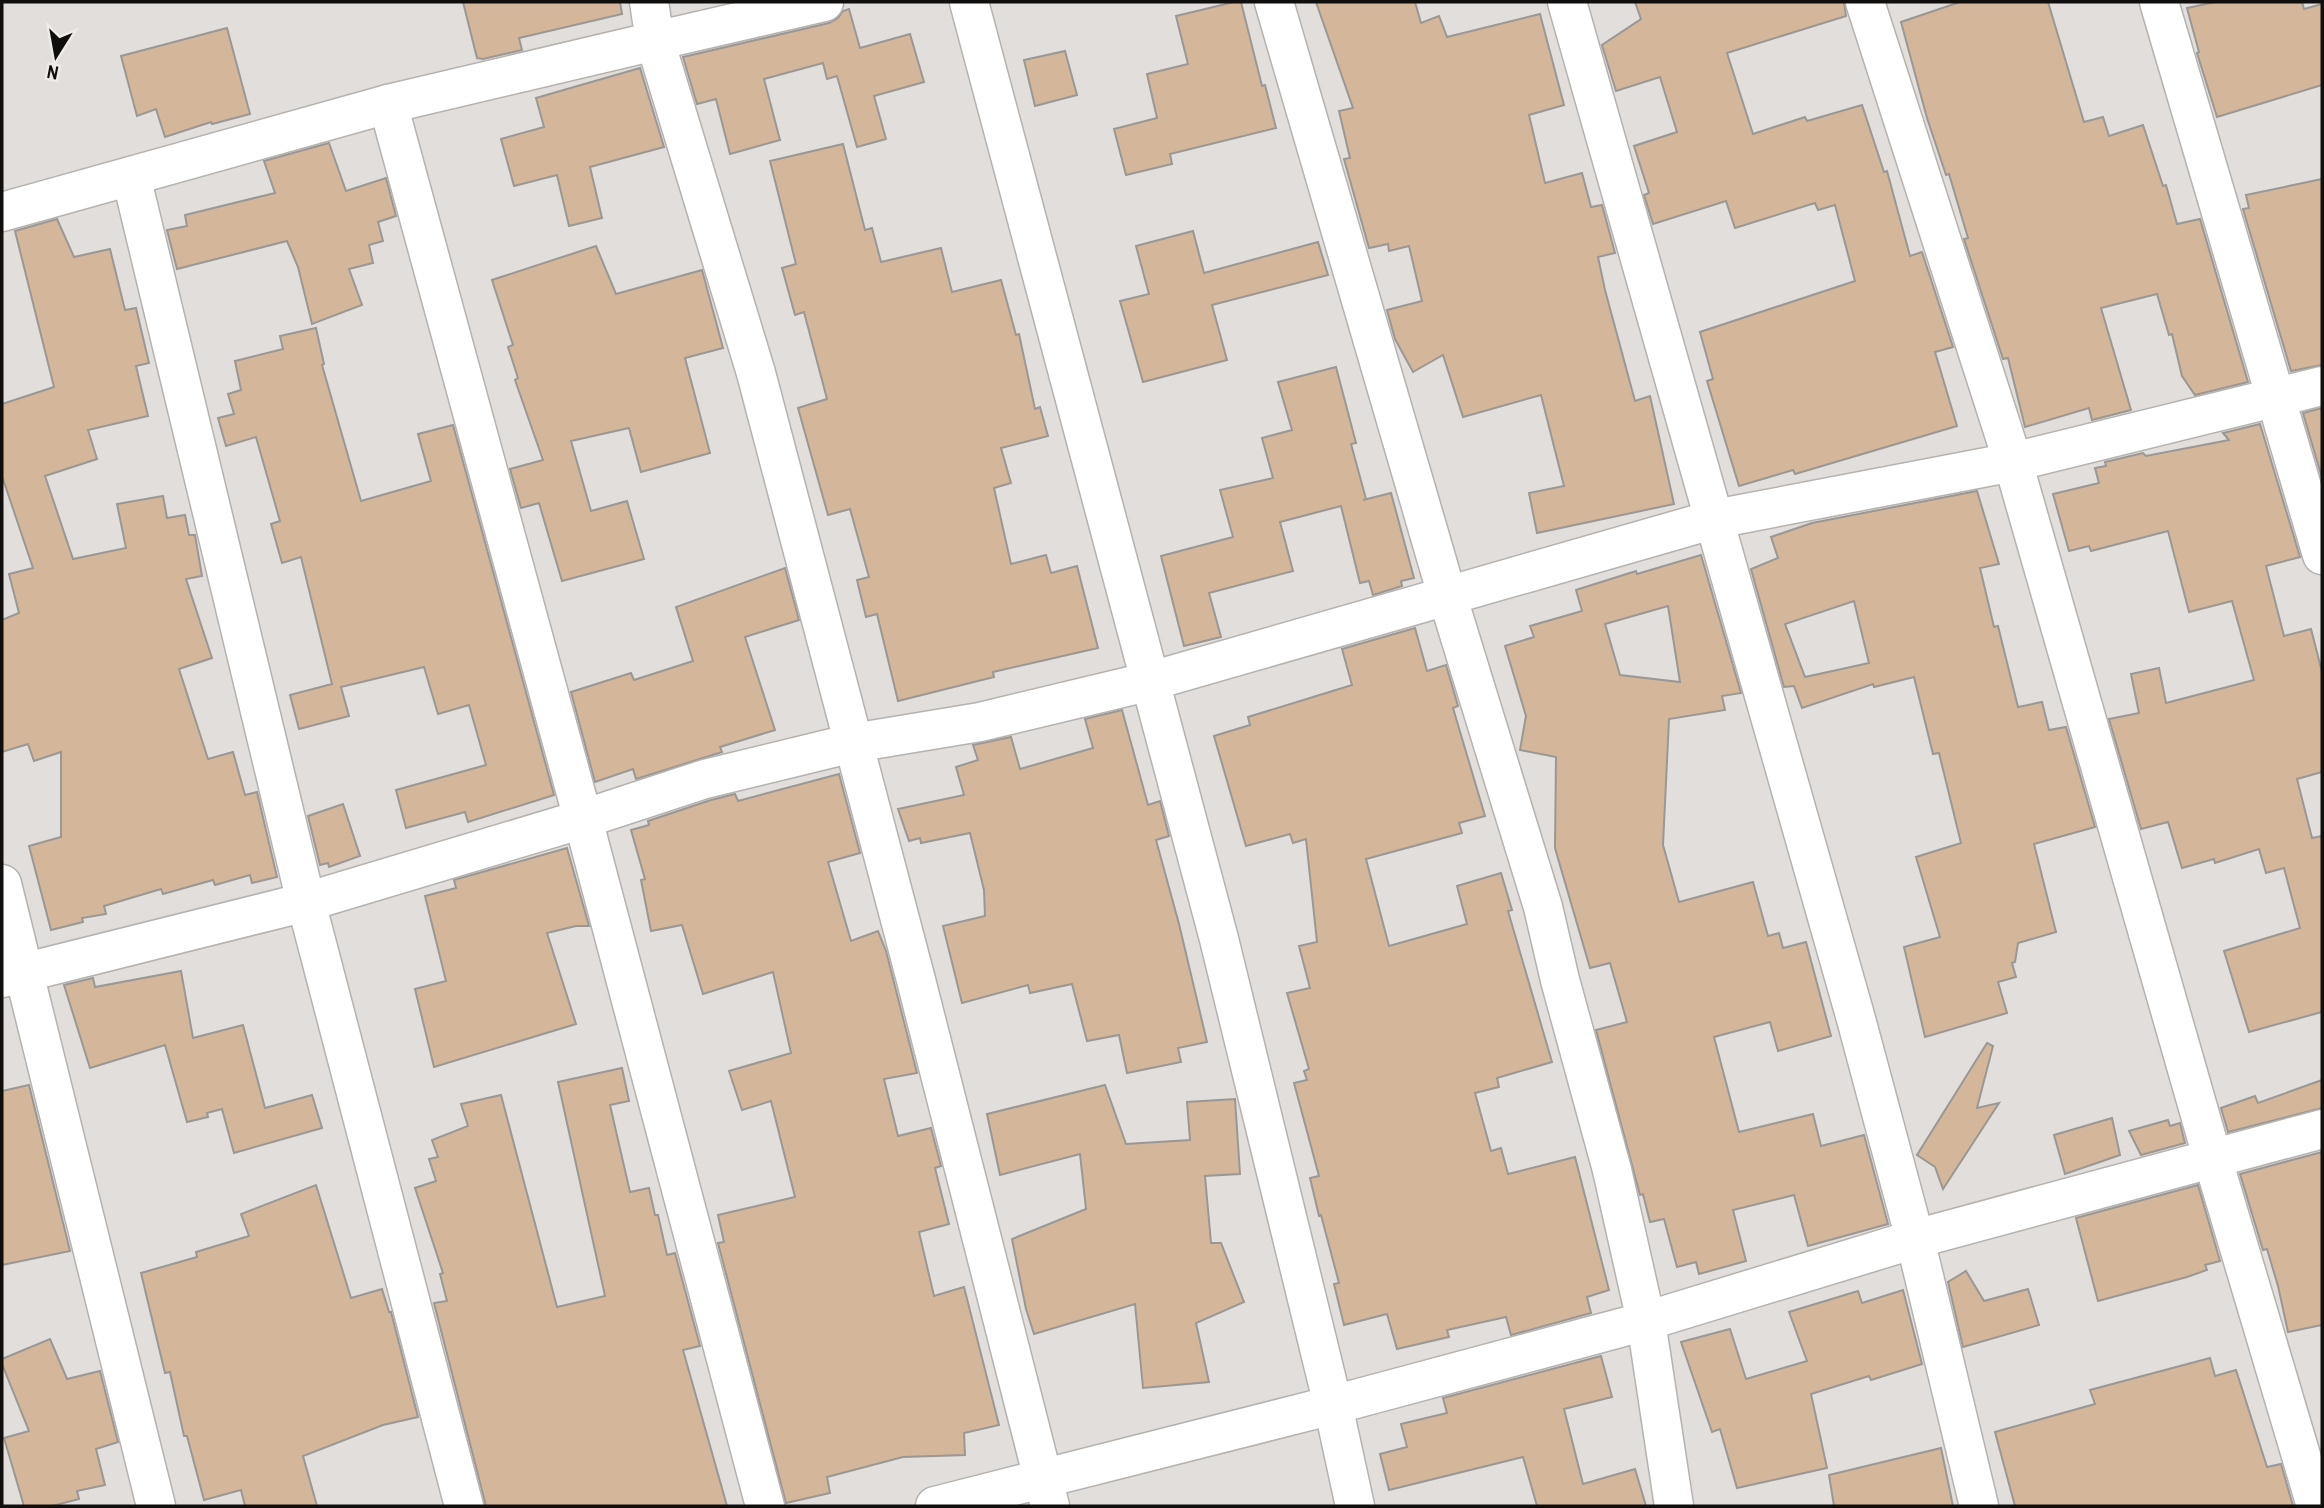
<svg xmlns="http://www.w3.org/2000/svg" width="2324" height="1508" font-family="'Archivo Narrow',sans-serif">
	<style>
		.building { fill: #d4b79a; stroke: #9a9794; stroke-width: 2; fill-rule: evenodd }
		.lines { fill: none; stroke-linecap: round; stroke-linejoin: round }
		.street-casing { stroke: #b5b2af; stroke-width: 41 }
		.street { stroke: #fff; stroke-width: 38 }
	</style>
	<rect width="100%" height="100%" fill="#e2dedb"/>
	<g class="building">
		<path d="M463,2H620L622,14L519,38L522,50L483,59L477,58Z"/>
		<path d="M1234,2H1241L1262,86L1265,85L1276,128L1170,154L1172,164L1126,175L1114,129L1157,118L1147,74L1188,64L1176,16Z"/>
		<path d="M1316,2H1415L1421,23L1439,16L1447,37L1540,14L1564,105L1529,115L1545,183L1582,173L1591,207L1602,205L1615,253L1598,257L1605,290L1635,401L1650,396L1674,504L1537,533L1529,493L1564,486L1541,395L1463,417L1443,355L1413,372L1395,339L1387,310L1422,301L1409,246L1389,251L1388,244L1369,248L1344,159L1350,158L1339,111L1353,108Z"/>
		<path d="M1635,2H1844L1846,16L1727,53L1753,134L1805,117L1807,121L1862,105L1884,172L1887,171L1910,256L1922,252L1953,347L1935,352L1957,426L1795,474L1793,470L1739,486L1707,381L1713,379L1700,332L1855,281L1835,205L1818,210L1815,203L1735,228L1726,201L1653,224L1644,195L1649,193L1634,146L1677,132L1660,77L1616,91L1602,45L1641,19Z"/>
		<path d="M1960,2H2048L2084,122L2103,117L2109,136L2143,125L2163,186L2166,185L2177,224L2200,219L2248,382L2195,395L2182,376L2172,334L2169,335L2157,294L2101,308L2131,410L2092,420L2089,408L2025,427L2008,358L2003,359L1964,239L1968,238L1949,174L1946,175L1927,118L1901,22Z"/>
		<path d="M2215,2H2302L2304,9L2322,4V85L2217,117L2197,53L2199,52L2187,8Z"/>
		<path d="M849,9L860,48L910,34L924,82L874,96L886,139L857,147L837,76L827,79L823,63L764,79L780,140L730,154L716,99L697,104L683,57L829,23L838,18L843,11Z"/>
		<path d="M227,28L250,114L212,124L211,122L165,137L156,109L137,116L121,56Z"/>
		<path d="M1065,51L1077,95L1035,106L1024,60Z"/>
		<path d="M640,68L664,147L590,167L602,218L569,226L557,175L514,186L501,139L544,127L536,98Z"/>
		<path d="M329,143L346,191L386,178L396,216L378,222L383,241L369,245L373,263L349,269L362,305L312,324L298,267L287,241L177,269L167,230L187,226L185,215L275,193L264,161Z"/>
		<path d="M843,144L865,230L872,228L881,262L941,248L952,292L1001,280L1016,335L1019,334L1035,409L1040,407L1048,436L1001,448L1011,483L994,488L1011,564L1046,555L1051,573L1077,566L1098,648L993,672L994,677L898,701L877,614L866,617L857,580L869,577L850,509L828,515L798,408L827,399L804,312L795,315L782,268L796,264L770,161Z"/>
		<path d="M2322,179V365L2291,371L2243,209L2249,208L2246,195Z"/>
		<path d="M57,219L74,257L110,249L125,310L136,308L149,363L136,366L148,416L88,430L97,459L45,476L73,559L126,548L117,504L163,496L167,518L185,515L189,535H195L202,576L186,579L212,658L179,669L208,759L233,752L245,795L257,792L277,877L252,883L250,875L215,885L213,880L163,894L161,889L104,906L106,914L82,918L83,922L51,930L29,846L61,837V752L34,761L28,744L2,752V620L19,613L9,574L33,568L2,476V404L54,387L15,231Z"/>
		<path d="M1193,231L1204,273L1318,242L1328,275L1212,305L1227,360L1143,382L1120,301L1149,294L1136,246Z"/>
		<path d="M596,246L616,294L702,270L723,348L685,358L710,453L641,472L629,428L571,441L591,511L627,501L644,559L562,581L539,503L521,508L510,469L543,460L515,380L518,378L508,347L513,345L492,280Z"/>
		<path d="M316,328L324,364L322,365L361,501L431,481L418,434L453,425L554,795L468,822L465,812L406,828L396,790L486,765L469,705L438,714L424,667L341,687L349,716L299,729L290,695L332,684L301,557L282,563L271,524L280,521L256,437L226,446L218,418L234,414L228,394L241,390L235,361L283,349L280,336Z"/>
		<path d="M1336,367L1356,443L1351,444L1366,499L1363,500L1391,493L1414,578L1401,581L1402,586L1373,595L1369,581L1360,583L1341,506L1280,522L1293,571L1209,593L1221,637L1184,646L1161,556L1233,537L1220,490L1273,478L1262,438L1292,430L1278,382Z"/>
		<path d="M2322,408V478L2303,413Z"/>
		<path d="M2260,424L2300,557L2266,566L2284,636L2311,629L2322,672V772L2297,779L2312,838L2322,836V1012L2249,1032L2224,951L2300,928L2284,868L2266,873L2259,849L2215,863L2214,859L2182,868L2168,822L2141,829L2109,719L2139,713L2131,674L2159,668L2166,703L2254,680L2232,601L2189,612L2168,531L2091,551L2089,546L2069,551L2053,494L2099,483L2095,468L2106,466L2105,462L2143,453L2146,456L2229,440L2223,433Z"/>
		<path d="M1977,491L1999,564L1980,568L1994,627L1998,626L2018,707L2042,702L2049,730L2066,727L2095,827L2034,844L2056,932L2018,943L2015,962L2012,963L2016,977L1998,982L2007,1013L1925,1037L1904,947L1940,937L1916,857L1961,843L1939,753L1933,754L1914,677L1874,687L1873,684L1802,708L1794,686L1784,687L1751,569L1778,558L1771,537L1812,523ZM1854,601L1869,663L1805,677L1785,624Z"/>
		<path d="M1701,555L1741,693L1722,696L1725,710L1669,719L1663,845L1679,902L1753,882L1768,936L1779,933L1783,948L1806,942L1831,1036L1778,1051L1770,1022L1714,1037L1739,1132L1813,1114L1821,1146L1864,1135L1888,1224L1808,1246L1794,1195L1733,1210L1746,1261L1699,1274L1696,1262L1677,1267L1664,1219L1650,1222L1643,1194L1640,1195L1596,1030L1627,1022L1610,963L1590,968L1555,848L1556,757L1520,750L1526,716L1505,646L1534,637L1530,626L1582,611L1576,590L1636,571L1637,574ZM1668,606L1680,682L1620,675L1605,624Z"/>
		<path d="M785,568L799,620L745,637L775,730L720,747L722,752L636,779L633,769L595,782L571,692L631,673L634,680L693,661L676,607Z"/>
		<path d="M1415,628L1427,671L1446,665L1458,706L1453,708L1485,816L1459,823L1462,833L1366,859L1389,946L1467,924L1457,886L1501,873L1512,910L1508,911L1552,1062L1497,1078L1499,1087L1475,1093L1491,1151L1501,1148L1508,1174L1575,1157L1609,1290L1587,1297L1591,1313L1511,1335L1506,1317L1447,1330L1449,1337L1397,1349L1387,1314L1344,1325L1334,1284L1339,1283L1321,1215L1319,1216L1310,1178L1319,1176L1294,1083L1307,1080L1304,1071L1309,1069L1287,993L1310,988L1299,946L1317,942L1306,839L1293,843L1290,834L1246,846L1214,736L1250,725L1248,717L1352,685L1342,649Z"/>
		<path d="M1122,710L1148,805L1160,801L1169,836L1156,840L1179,924L1207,1042L1178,1048L1181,1062L1127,1073L1119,1035L1087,1041L1072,984L1030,993L1028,985L962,1003L943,926L985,916L984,890L970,833L921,843L920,838L909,841L898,809L964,795L956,767L978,760L973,745L1011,737L1020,769L1093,748L1085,719Z"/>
		<path d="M839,774L860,853L828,862L851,941L878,931L886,951L917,1073L884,1079L898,1136L931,1128L941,1166L935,1168L949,1224L919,1232L934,1296L964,1287L999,1425L964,1433L965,1455L903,1457L827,1477L830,1493L786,1503L718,1243L724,1242L718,1215L795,1197L771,1101L742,1110L729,1071L791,1053L773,972L703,994L682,925L651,931L641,880L645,879L631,830L649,825L648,821L711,800L735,794L738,801Z"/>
		<path d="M343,804L360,856L329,867L328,863L320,865L308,816Z"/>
		<path d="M567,848L589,926H576L547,933L576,1024L434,1067L415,989L446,981L425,896L456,888L454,880Z"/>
		<path d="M181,971L193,1038L243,1025L265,1108L312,1095L322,1128L234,1153L222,1109L207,1113L208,1117L187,1122L165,1045L90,1068L64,985L93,978L95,987Z"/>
		<path d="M1987,1043L1993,1046L1977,1108L1999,1103L1943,1189L1935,1167L1917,1155Z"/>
		<path d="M622,1068L629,1101L610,1105L630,1192L649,1188L655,1215H658L667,1255L675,1253L700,1346L683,1350L727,1506H486L434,1303L447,1301L440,1274L443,1273L415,1188L436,1181L429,1159L438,1157L432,1140L468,1126L461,1104L501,1095L557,1307L605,1296L558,1082Z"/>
		<path d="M2322,1080V1108L2228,1132L2221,1108L2255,1096L2258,1103Z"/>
		<path d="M29,1085L70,1251L2,1265V1091Z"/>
		<path d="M1105,1085L1126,1144L1190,1140L1187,1102L1235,1099L1240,1174L1205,1176L1211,1243H1221L1244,1302L1196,1323L1209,1382L1143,1388L1135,1304L1034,1334L1026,1309L1012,1239L1086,1209L1080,1154L1000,1175L987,1114Z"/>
		<path d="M2112,1118L2120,1155L2065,1174L2054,1135Z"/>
		<path d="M2168,1120L2170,1126L2180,1123L2185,1143L2141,1155L2129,1131Z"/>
		<path d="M2322,1152V1325L2288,1332L2278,1286L2267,1249L2263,1250L2240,1174Z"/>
		<path d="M316,1185L351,1298L382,1289L389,1312H391L418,1417L383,1425L303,1456L317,1506H245L241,1490L204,1500L187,1436H184L170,1372L165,1373L141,1273L197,1257L196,1252L249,1236L241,1214Z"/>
		<path d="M2198,1185L2220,1261L2205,1265L2207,1270L2187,1277L2098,1301L2076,1218Z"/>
		<path d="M1966,1271L1984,1301L2028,1289L2039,1325L1963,1347L1948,1282Z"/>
		<path d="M1903,1290L1922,1364L1871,1380L1869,1376L1811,1394L1827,1468L1737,1488L1720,1429L1712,1432L1681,1342L1730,1329L1746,1379L1807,1361L1789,1312L1858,1291L1862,1303Z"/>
		<path d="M50,1339L67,1379L100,1371L118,1442L96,1449L105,1485L77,1491L79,1499L52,1506H24L4,1438L29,1431L2,1364V1359Z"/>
		<path d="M1601,1356L1612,1397L1564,1409L1583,1484L1635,1469L1646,1506H1537L1523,1457L1389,1490L1380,1454L1407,1447L1401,1424L1447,1413L1443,1398Z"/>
		<path d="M2210,1358L2215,1376L2236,1370L2267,1467L2281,1464L2293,1506H2015L1995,1432L2095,1404L2090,1390Z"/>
		<path d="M1941,1448L1953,1506H1834L1829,1475Z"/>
	</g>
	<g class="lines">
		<defs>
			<g id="street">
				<path d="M824,2L655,41L756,373L916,980L1050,1506"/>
				<path d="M969,2L1219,939L1333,1405L1355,1506"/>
				<path d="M1274,2L1447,595L1543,907L1560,980L1612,1170L1646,1321L1674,1506"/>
				<path d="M1567,2L1856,1019L1915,1239L1979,1506"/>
				<path d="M1865,2L2013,462L2213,1160L2316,1506"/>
				<path d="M2159,2L2322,555"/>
				<path d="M388,104L583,819L765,1506"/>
				<path d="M131,176L306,902L464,1506"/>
				<path d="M2,212L388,104L655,41L649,2"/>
				<path d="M2,884L156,1506"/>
				<path d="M2,978L306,902L583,819L705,779L853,743L980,722L1151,681L1715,519L2013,462L2322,386"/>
				<path d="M935,1506L1333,1405L1646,1321L1915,1239L2322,1129"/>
			</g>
		</defs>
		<use href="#street" class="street-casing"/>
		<use href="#street" class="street"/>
	</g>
	<rect width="2324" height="1508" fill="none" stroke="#100f0e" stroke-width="7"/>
	<g transform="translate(56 56) rotate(191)" stroke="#efece8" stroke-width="5" paint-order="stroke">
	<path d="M0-5L12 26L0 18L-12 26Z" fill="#100f0e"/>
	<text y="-10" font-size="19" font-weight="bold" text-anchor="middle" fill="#100f0e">N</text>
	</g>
</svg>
